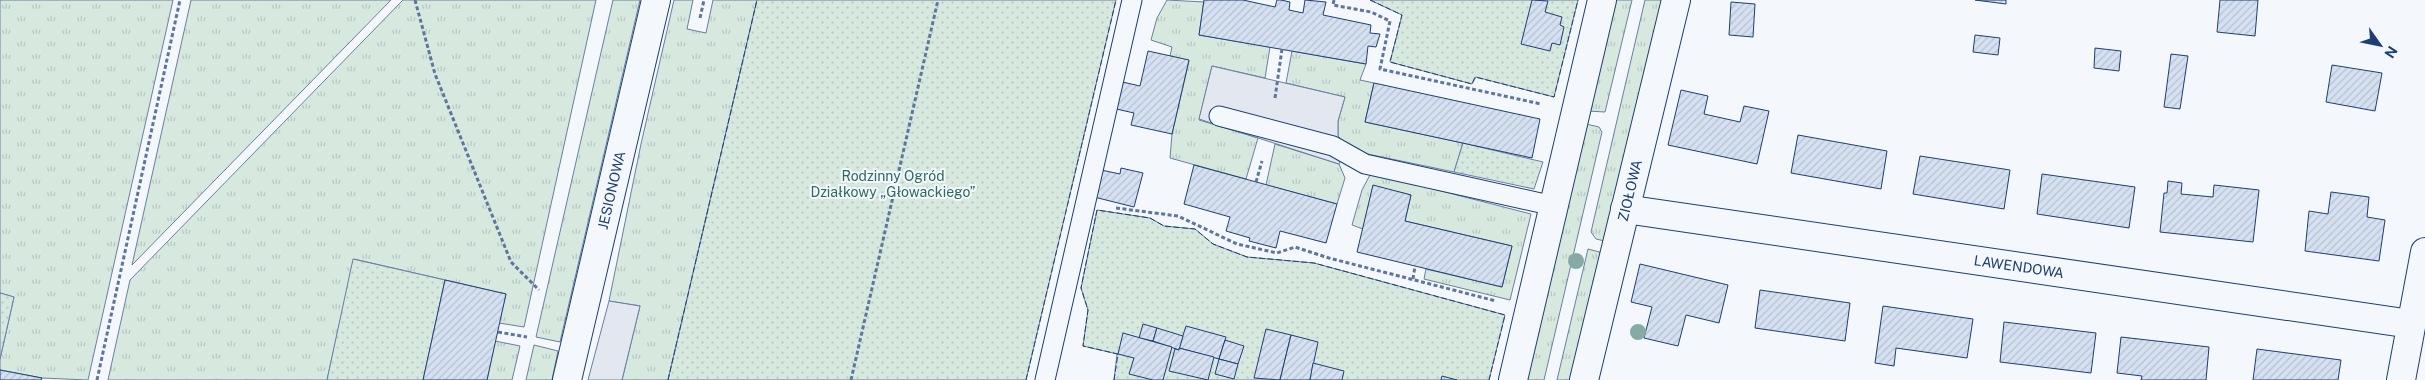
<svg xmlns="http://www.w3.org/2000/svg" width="2425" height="380" font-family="'Public Sans',sans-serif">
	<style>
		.grass { fill: url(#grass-tufts); stroke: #687fa3 }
		.garden { fill: url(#garden-dots); stroke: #687fa3 }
		.parking { fill: #e3e8f0; stroke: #687fa3 }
		.building { fill: url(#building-hatch); stroke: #1d3f73 }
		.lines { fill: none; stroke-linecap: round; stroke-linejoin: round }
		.service-casing { stroke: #1d3f73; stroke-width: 21 }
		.minor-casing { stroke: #1d3f73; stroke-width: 30 }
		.path { stroke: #5e769c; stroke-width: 3; stroke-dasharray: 4 2.5; stroke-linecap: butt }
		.service { stroke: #f4f7fb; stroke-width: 19 }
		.minor { stroke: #f4f7fb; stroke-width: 28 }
		.fence { stroke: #1d3f73; stroke-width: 1; stroke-dasharray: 6 2.5; stroke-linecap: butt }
		.tree { fill: #86aba6 }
		.labels { text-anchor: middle; stroke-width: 4; stroke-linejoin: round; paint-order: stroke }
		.park-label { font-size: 14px; fill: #2c6c60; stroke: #f4f7fb }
		.street-label { font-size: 14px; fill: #1d3f73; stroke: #f4f7fb }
	</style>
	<defs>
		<pattern id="grass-tufts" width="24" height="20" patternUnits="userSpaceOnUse" patternTransform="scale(1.25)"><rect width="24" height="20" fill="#d7e8df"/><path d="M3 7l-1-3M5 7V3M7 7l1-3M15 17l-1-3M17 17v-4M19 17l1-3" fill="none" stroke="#b8c8c3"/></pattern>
		<pattern id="garden-dots" width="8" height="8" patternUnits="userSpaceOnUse" patternTransform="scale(1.25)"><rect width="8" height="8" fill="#d7e8df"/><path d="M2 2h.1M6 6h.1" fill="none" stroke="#b8c8c3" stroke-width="1.8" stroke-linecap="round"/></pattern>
		<pattern id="building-hatch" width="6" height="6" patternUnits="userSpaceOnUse" patternTransform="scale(1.25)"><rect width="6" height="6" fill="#d5e0f0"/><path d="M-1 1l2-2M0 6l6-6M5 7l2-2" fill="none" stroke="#b6c1d1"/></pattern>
	</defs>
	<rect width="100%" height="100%" fill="#f4f7fb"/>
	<g class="grass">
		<path d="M0,0H173L88,380L42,378L0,370V359L14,297L0,293Z"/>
		<path d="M191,0H391L132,265Z"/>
		<path d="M403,0H596L524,327L499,323L506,294L354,259L327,380H108L130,280Z"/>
		<path d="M613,0H640L560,342L536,337Z"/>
		<path d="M674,0H693L687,29L706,33L713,0H757L668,380H622L640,306L609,301L641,144Z"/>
		<path d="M1167,0L1204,2L1199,35L1270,47L1265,78L1212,66L1199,120L1258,138L1246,179L1170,158L1172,134L1189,61L1170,56L1172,47L1151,40L1157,18Z"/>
		<path d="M1614,0H1632L1605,112L1588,111Z"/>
		<path d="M1645,0H1666L1609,242L1596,239L1591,232Z"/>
		<path d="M1292,51L1366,64L1360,80L1374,83L1365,122L1463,143L1454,172L1358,152L1347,146L1338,136V121L1345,97L1286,83Z"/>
		<path d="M1586,124L1599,127L1602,132L1544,380H1526Z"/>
		<path d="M1275,144L1339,164L1345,178L1337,204L1266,185Z"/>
		<path d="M1371,173L1531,214L1510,300L1424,279L1426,269L1502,287L1512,246L1405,221L1411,195L1373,186L1363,229L1352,225L1362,190Z"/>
		<path d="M1588,249L1607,254L1576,380H1557Z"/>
		<path d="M495,341L520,346L512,380H487Z"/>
		<path d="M534,345L558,351L552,380H526Z"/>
	</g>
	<g class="garden">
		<path d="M757,0H1116L1026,380H668Z"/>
		<path d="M1370,0H1578L1554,97L1476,77L1472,84L1390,62L1402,15Z"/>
		<path d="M1463,143L1543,162L1534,189L1454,172Z"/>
		<path d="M1097,210L1150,218L1164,226L1195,229L1213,244L1247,257L1314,263L1505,315L1489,380H1114L1117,354L1083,346L1088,310L1081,288Z"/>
		<path d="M353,259L445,280L423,380H327Z"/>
		<path d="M0,293L14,297L0,359Z"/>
	</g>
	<g class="parking">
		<path d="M1212,66L1345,97L1338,121V136L1347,146L1339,164L1199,119Z"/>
		<path d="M609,301L640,306L622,380H588Z"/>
	</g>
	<g class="building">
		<path d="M1204,0H1243L1275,7L1277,0H1281L1290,2L1289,10L1303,13L1305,0L1326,2L1323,15L1371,25L1370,33L1380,34L1376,47L1368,46L1366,64L1199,35Z"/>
		<path d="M1532,0L1548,1L1545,12L1562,17L1560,25L1564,27L1560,45L1552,43L1550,51L1521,44Z"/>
		<path d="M1975,0H2006V4Z"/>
		<path d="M2220,0H2258L2255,36L2217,32Z"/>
		<path d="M1731,2L1755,4L1753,37L1729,35Z"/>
		<path d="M1975,35L2000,38L1998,55L1973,52Z"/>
		<path d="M2095,48L2121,51L2119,71L2094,68Z"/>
		<path d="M1148,51L1189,60L1172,134L1131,125L1134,113L1112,108L1118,81L1140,86Z"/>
		<path d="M2171,54L2188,56L2180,109L2164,107Z"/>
		<path d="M2332,65L2382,73L2375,111L2326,102Z"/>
		<path d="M1374,83L1540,119L1532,158L1365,122Z"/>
		<path d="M1681,90L1708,96L1704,114L1740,122L1744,106L1769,111L1757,164L1668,145Z"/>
		<path d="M1798,135L1887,151L1881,189L1791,173Z"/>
		<path d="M1920,156L2010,170L2004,209L1913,194Z"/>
		<path d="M1194,165L1337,204L1326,243L1280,231L1276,248L1249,241L1250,238L1226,231L1230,217L1184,204Z"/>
		<path d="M1121,168L1143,173L1134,207L1094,197L1101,170L1120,174Z"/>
		<path d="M2042,174L2135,187L2129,228L2037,214Z"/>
		<path d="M2168,181L2182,183L2181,194L2213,197L2214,185L2259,190L2253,242L2160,232L2164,193H2167Z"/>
		<path d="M1373,185L1411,195L1405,221L1512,246L1502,287L1357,252Z"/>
		<path d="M2331,192L2369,197L2367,217L2385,220L2379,261L2305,251L2309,211L2328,214Z"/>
		<path d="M1640,264L1728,285L1719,323L1686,315L1678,346L1644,338L1652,307L1631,302Z"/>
		<path d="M445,280L506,294L487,380H423Z"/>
		<path d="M1760,290L1850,303L1845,341L1755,328Z"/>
		<path d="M1883,306L1973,319L1967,358L1896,348L1894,366L1875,363Z"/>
		<path d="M2004,322L2096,333L2091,373L2000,362Z"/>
		<path d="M1143,324L1157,328L1153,341L1139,338Z"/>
		<path d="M1186,326L1226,337L1219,359L1179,348Z"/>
		<path d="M1157,328L1183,336L1179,350L1153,341Z"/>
		<path d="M1266,329L1291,335L1280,380L1254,378Z"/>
		<path d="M1123,333L1172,347L1163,380H1153L1129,374L1134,358L1118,354Z"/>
		<path d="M1291,335L1318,342L1310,380H1280Z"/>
		<path d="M2121,337L2209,347L2206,380H2141L2142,376L2117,373Z"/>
		<path d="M1225,340L1244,346L1238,364L1219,359Z"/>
		<path d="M1179,348L1214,357L1208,380L1169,371L1175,349L1179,350Z"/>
		<path d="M2257,349L2341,360L2338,380H2253Z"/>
		<path d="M1219,359L1238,364L1234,379L1215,374Z"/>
		<path d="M1313,363L1344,371L1342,380H1310Z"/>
		<path d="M0,370L42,378L41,380H0Z"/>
		<path d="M1442,376L1457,380H1441Z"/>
	</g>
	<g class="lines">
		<defs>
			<g id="service">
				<path d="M1219,116L1333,146L1365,164L1554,206"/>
				<path d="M1045,380L1132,0"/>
			</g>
			<g id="minor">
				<path id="s1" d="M1625,209L2411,324"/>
				<path id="s2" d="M567,380L656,0"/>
				<path d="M1513,380L1602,0"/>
				<path id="s3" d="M1584,380L1676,0"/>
				<path d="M2401,380L2425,252"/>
			</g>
		</defs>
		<use href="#service" class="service-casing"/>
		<use href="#minor" class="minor-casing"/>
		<g class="path">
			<path d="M415,0L435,74L511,262L539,290"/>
			<path d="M1334,0L1333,5L1371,12L1390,21L1380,69L1541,104"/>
			<path d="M700,18L704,0"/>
			<path d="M1275,98L1282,49"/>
			<path d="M1256,182L1262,161"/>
			<path d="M1116,208L1178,216L1237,244L1277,253L1295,247L1329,258L1496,301"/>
			<path d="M1413,279L1415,266"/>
			<path d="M498,332L527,337"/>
			<path d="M97,380L180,0"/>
			<path d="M851,380L938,0"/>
		</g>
		<use href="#service" class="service"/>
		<use href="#minor" class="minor"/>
		<g class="fence">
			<path d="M1370,0L1402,15L1390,62L1472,84L1475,77L1554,97L1578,0"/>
			<path d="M668,380L757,0"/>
			<path d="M1026,380L1116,0"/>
			<path d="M1114,380L1118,354L1083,346L1088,310L1081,288L1097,210L1150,218L1164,226L1195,229L1213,244L1247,257L1314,263L1505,315L1489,380"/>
		</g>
	</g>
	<g class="tree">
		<circle cx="1576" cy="261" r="8"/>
		<circle cx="1638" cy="332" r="8"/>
	</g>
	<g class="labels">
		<g class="park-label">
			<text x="893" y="181">Rodzinny Ogród<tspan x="893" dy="16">Działkowy „Głowackiego”</tspan></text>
		</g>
		<g class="street-label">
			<text dy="5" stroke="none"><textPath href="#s2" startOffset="195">JESIONOWA</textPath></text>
			<text dy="5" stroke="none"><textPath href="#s3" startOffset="195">ZIOŁOWA</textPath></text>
			<text dy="5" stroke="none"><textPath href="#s1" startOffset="398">LAWENDOWA</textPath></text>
		</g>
	</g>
	<g transform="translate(2380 45) rotate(123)" stroke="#f4f7fb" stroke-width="4" paint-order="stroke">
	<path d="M0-4L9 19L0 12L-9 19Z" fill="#1d3f73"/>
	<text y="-8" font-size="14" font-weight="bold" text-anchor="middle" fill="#1d3f73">N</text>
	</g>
</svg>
